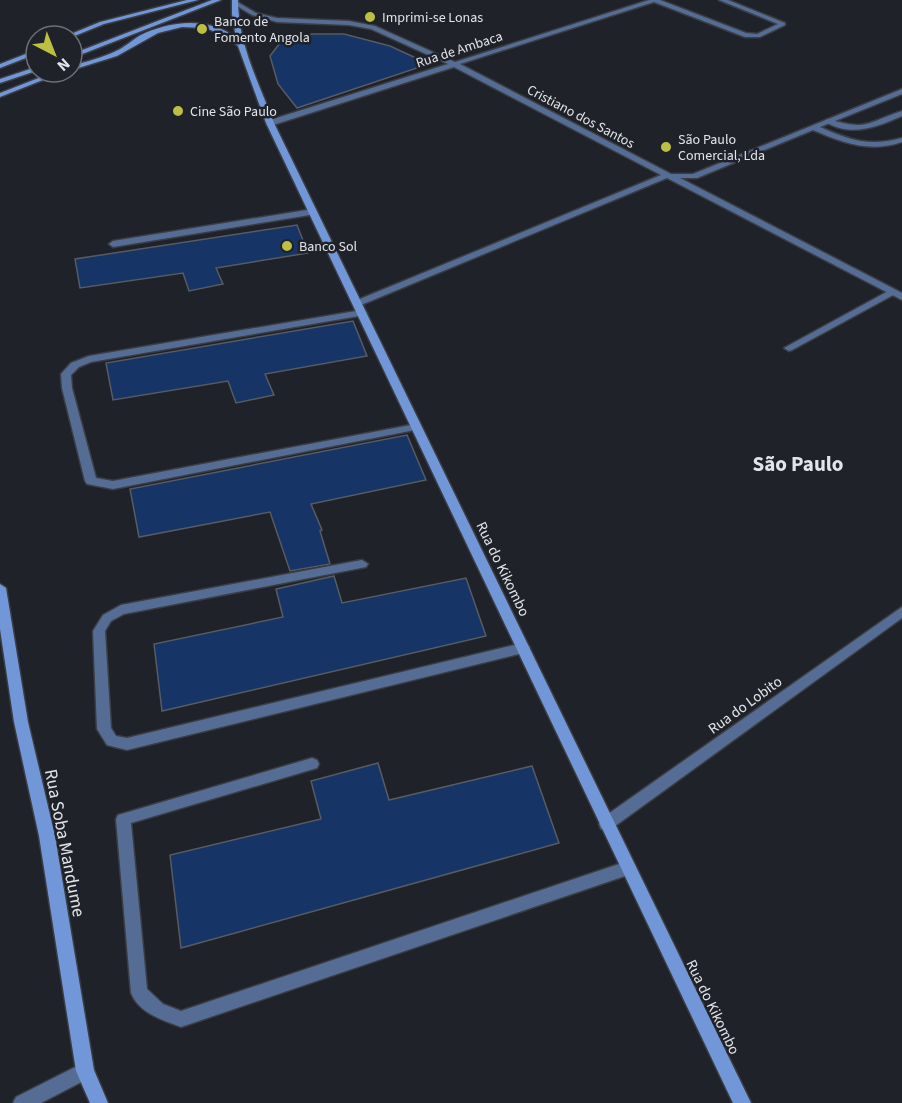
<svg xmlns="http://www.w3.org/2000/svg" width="902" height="1103" font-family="'Source Sans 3',sans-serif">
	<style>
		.building { fill: #163466; stroke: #575b62; stroke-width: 1.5 }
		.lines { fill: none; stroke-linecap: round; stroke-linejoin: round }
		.lane-casing { stroke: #3a3d43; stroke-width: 3 }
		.street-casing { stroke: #3a3d43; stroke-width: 3 }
		.secondary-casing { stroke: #3a3d43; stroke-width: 3 }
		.lane { fill: #556d95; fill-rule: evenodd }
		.street { fill: #556d95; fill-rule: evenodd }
		.secondary { fill: #7197d8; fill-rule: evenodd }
		.poi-dot { fill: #bdbf43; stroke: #1f2228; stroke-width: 2 }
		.labels { text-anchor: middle; stroke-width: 5; stroke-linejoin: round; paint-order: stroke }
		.far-poi-label { font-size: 14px; fill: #e1e4e8; stroke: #1f2228; text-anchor: start }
		.far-street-label { font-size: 14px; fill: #e1e4e8; stroke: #1f2228 }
		.street-label { font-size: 15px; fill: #e1e4e8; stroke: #1f2228 }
		.near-street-label { font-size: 18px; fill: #e1e4e8; stroke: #1f2228 }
		.district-label { font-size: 21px; font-weight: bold; fill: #e1e4e8; stroke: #1f2228 }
	</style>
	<rect width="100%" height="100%" fill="#1f2228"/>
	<g class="building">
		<path d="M312,34H344L390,46L429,64L297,108L278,84L270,56L280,43Z"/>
		<path d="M297,225L308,253L216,268L223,284L189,291L183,273L80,288L75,259Z"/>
		<path d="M353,321L367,356L265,374L274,395L236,403L228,381L113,400L106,363Z"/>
		<path d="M407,435L426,480L311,504L322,530L320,531L330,564L290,571L270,512L139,537L130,489Z"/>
		<path d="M334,576L342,603L466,578L486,636L162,711L154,644L283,617L276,589Z"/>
		<path d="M378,763L389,800L532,766L559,843L181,948L170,855L321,819L311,781Z"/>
	</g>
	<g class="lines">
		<defs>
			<g id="lane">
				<path d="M902,111V116C877,127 850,138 824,121L828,119C869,131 865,123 902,111Z"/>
				<path d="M313,209L316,210V214L113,247L109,244L113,241Z"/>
				<path d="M892,289L897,292L895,294L792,350L789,351L784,348Z"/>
				<path d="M362,310L367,313L365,315L91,362L79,367L71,375L72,388L96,478L113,481L416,424L420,425L421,427L420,429L113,489L87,484L85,481L62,388L61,374L71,363L89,356Z"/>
				<path d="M362,560L368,564L366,567L124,614L111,621L105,631L111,728L116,736L127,738L523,643L528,645L530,648L528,651L523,653L127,750L107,745L97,729L93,631L103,615L121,605Z"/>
				<path d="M312,758L317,760L319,764L317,768L131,823L147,989L163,1004L181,1011L628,861L633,863L636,868L633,873L628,875L181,1027C162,1020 139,1013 131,993L116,819L118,815Z"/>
			</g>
			<g id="street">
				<path d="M234,0L256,13L277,18L349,21L375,26L455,62L649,0H660L746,33L757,34L778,24L719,0H728L785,23V25L760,37H745L654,2L460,64L671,174H693L902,89V94L820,127C850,140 869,147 902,138V142C870,153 843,143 813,130L697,178H680L902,293V300L667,178L361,305H355V301L661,175L454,67L273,125H267V121L448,64L371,29L349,25L277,22L252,15L232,3Z"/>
				<path d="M902,607V618L611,829L606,830L601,829L599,824L601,819Z"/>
				<path d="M85,1062L91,1065L94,1071L91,1077L41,1103H13L16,1097Z"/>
			</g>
			<g id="secondary">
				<path d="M187,0H198L104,24L72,37L66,36L100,22Z"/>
				<path d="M212,0H221L72,58V54Z"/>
				<path d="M232,0H238C238,44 259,83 274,123L751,1103H733L266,123L238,46L228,38L206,28L182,27L158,33L117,56L72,70V66C87,61 102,58 116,51C125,47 131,41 139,36C169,21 208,16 236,38L232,14Z"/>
				<path d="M36,50V54L0,68V64Z"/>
				<path d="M36,67V71L0,83V79Z"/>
				<path d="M54,72H63L0,97V93Z"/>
				<path d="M0,584L6,588L28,722L55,836L94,1070L108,1103H90L76,1071L39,836L14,722L0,629Z"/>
			</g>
		</defs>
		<use href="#lane" class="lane-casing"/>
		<use href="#street" class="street-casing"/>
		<use href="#secondary" class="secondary-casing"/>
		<use href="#lane" class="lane"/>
		<use href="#street" class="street"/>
		<use href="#secondary" class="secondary"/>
	</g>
	<g class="poi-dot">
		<circle cx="370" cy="17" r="6"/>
		<circle cx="202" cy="29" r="6"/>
		<circle cx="178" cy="111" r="6"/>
		<circle cx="666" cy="147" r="6"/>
		<circle cx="287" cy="246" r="6"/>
	</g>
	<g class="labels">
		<g class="far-poi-label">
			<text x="382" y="22">Imprimi-se Lonas</text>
			<text x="214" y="26">Banco de<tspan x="214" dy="16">Fomento Angola</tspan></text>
			<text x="190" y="116">Cine São Paulo</text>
			<text x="678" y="144">São Paulo<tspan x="678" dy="16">Comercial, Lda</tspan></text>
			<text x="299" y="251">Banco Sol</text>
		</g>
		<g class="far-street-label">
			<text transform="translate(459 49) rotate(-18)" y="5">Rua de Ambaca</text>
			<text transform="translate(581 116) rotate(28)" y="5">Cristiano dos Santos</text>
		</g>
		<g class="street-label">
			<text transform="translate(503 569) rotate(64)" y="5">Rua do Kikombo</text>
			<text transform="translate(745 705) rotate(-36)" y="5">Rua do Lobito</text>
			<text transform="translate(713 1007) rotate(64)" y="5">Rua do Kikombo</text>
		</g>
		<g class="near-street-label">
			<text transform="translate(65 843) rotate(79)" y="6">Rua Soba Mandume</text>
		</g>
		<g class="district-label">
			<text x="798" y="471">São Paulo</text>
		</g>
	</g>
	<g transform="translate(54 54) rotate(138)"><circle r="28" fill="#1f2228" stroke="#6d7075" stroke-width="1.5"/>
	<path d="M0-4.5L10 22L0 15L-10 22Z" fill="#bdbf43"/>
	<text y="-9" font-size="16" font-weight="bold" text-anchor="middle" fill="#e1e4e8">N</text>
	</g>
</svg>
